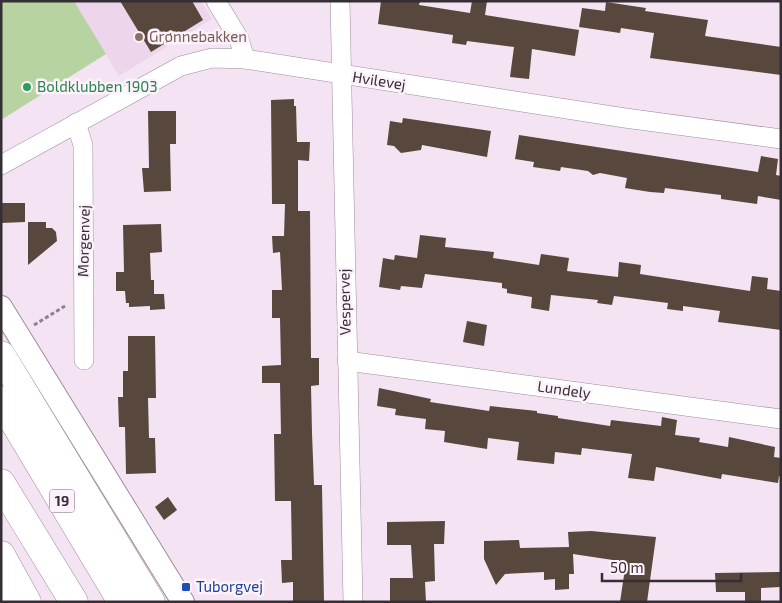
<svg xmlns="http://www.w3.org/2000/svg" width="782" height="603" font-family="'Exo 2',sans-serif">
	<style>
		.built { fill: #edd6eb }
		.green { fill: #b7d3a1 }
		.building { fill: #58473d }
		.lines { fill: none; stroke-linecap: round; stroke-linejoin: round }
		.minor-casing { stroke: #9d8c9b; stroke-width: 20 }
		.tertiary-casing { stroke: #9d8c9b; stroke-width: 24 }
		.motorway-casing { stroke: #9d8c9b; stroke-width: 29 }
		.path { stroke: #8e828d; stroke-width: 3; stroke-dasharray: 4 2.5; stroke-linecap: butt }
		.minor { stroke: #fff; stroke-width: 19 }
		.tertiary { stroke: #fff; stroke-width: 22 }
		.motorway { stroke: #fff; stroke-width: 28 }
		.education-dot { fill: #8d6e63; stroke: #fdf2fc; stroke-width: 2 }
		.leisure-dot { fill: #2e9e5b; stroke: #fdf2fc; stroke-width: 2 }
		.transit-dot { fill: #1a4fb4; stroke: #fdf2fc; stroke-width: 2 }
		.labels { text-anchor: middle; stroke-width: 5; stroke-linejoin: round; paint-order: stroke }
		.shield { fill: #fdf2fc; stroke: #716970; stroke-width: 1 }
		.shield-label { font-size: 14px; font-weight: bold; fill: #352e34 }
		.education-label { font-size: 15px; fill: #785e54; stroke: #fdf2fc; text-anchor: start }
		.street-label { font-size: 15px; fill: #352e34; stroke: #fdf2fc }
		.leisure-label { font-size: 15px; fill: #27864d; stroke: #fdf2fc; text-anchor: start }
		.transit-label { font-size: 15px; fill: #164399; stroke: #fdf2fc; text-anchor: start }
	</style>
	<rect width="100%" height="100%" fill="#f4e3f3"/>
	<path class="built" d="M74,1H201L212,19L119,76Z"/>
	<path class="green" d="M1,1H74L106,54L1,120Z"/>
	<g class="building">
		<path d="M120,1H192L203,20L151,52Z"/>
		<path d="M381,1H420L419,5L470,13L472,1H487L485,15L579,30L575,56L532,49L529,79L510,77L514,47L467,41L466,45L452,43L453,35L378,24Z"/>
		<path d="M606,2L646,8L645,11L708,20L705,36L781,47V75L650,58L654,33L621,28L620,33L579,27L582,8L605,11Z"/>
		<path d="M294,99V106H296L297,142H310L309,161L298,160V211H310L311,358H319V385L311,386L312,433L314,485H322L324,602H293V582L282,583L281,560H292L291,501H275L274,434H281L280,383H262V366L281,365L280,318H272V290H282L280,252L273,253L272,236H284L285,204H272L271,100Z"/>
		<path d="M148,111H176V144H170L171,191L144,192L142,168H149Z"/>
		<path d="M403,118L491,131L487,157L422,145L421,150L401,153L394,146L387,145L390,121L402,123Z"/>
		<path d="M519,135L758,172L761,156L778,159L776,175L781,176V200L758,196L757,204L721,199V195L665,188L664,193L650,192L625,188L627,178L600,173L593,175L588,171L561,167L560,171L533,167L534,162L515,159Z"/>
		<path d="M1,203H25V222L1,223Z"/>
		<path d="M28,222H46V228H52L56,232L57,241L28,265Z"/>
		<path d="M161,224L162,252L150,253L151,280H154V294H164L165,309L150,310V306L129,307V303H126L125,291H116V272H124L123,225Z"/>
		<path d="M420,235L446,238L445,247L494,252L493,258L539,265L541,254L569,258L567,271L618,277L619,262L641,265L640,274L750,291L752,276L768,278L767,289L781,291V330L718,322L720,311L683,306V311L667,309L668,303L614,296L612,305L597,303L598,300L551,295L549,311L531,308L532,297L507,293V289L502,288V283L425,274L422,288L401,286L400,290L379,287L383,258L394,260L395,255L417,258Z"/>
		<path d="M467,321L487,325L484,346L463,342Z"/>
		<path d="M128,336H155L156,398H148L149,438H155L156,473L126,474L125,427H119L118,397H123V371H128Z"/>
		<path d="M379,388L431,399L430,402L489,411L490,406L537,411V413L558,416V418L610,426L611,420L661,426L662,417L677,420L675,435L700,438L699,442L728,447L729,437L775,447L774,457L781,458V477L779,476L778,483L722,474L721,479L656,467L654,481L628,478L632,454L582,448L581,455L555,452L554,464L517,460L519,442L488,438L487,449L444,442L445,431L425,429L426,419L395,415L396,409L377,406Z"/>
		<path d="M168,497L177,510L164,520L155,507Z"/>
		<path d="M445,521L444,544H434L435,581L425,582L426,602H390V578H413L411,545H387V522Z"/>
		<path d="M591,531L656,537L647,602H620L626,562L573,554L574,574H569V589L555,590V579L544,580V572L505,574L496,585L484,559V541L519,540L520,548L569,547L568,532Z"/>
		<path d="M780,572V587L761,588V602H745V592H716L715,573Z"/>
	</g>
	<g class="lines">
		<defs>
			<g id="minor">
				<path d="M216,1L239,39L245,59"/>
				<path d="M340,1L353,602"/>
				<path d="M76,123L83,145L84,360"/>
				<path d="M1,165L181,66L212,58L245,59L625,118L781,139"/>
				<path d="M347,361L781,419"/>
			</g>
			<g id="tertiary">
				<path d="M1,307L183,602"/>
				<path d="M1,591L9,602"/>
			</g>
			<g id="motorway">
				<path d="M1,355L151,602"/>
				<path d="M1,400L122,602"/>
				<path d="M1,483L74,602"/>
				<path d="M1,555L27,602"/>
			</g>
		</defs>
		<use href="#minor" class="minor-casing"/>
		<use href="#tertiary" class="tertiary-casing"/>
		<use href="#motorway" class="motorway-casing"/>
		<path class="path" d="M34,325L65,306"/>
		<use href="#minor" class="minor"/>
		<use href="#tertiary" class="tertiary"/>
		<use href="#motorway" class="motorway"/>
	</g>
	<circle class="education-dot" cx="139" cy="37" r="5"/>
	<circle class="leisure-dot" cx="27" cy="87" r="5"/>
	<rect class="transit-dot" x="181" y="582" width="10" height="10" rx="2.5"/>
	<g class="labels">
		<rect class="shield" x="49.5" y="489.5" width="25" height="23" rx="4"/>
		<g class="shield-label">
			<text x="62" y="506">19</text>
		</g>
		<g class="education-label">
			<text x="149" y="42">Grønnebakken</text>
		</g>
		<g class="street-label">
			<text transform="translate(379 81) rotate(9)" y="5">Hvilevej</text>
			<text transform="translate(84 241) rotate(-89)" y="5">Morgenvej</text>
			<text transform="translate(345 302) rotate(-91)" y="5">Vespervej</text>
			<text transform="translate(564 390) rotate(8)" y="5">Lundely</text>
		</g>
		<g class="leisure-label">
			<text x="37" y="92">Boldklubben 1903</text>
		</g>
		<g class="transit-label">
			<text x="196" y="592">Tuborgvej</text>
		</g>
	</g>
	<rect width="782" height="603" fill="none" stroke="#352e34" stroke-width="5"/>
	<path d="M602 573v8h139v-8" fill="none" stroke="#352e34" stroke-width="2.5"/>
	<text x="610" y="573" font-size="15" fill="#352e34" stroke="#fdf2fc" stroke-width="4" paint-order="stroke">50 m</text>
</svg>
